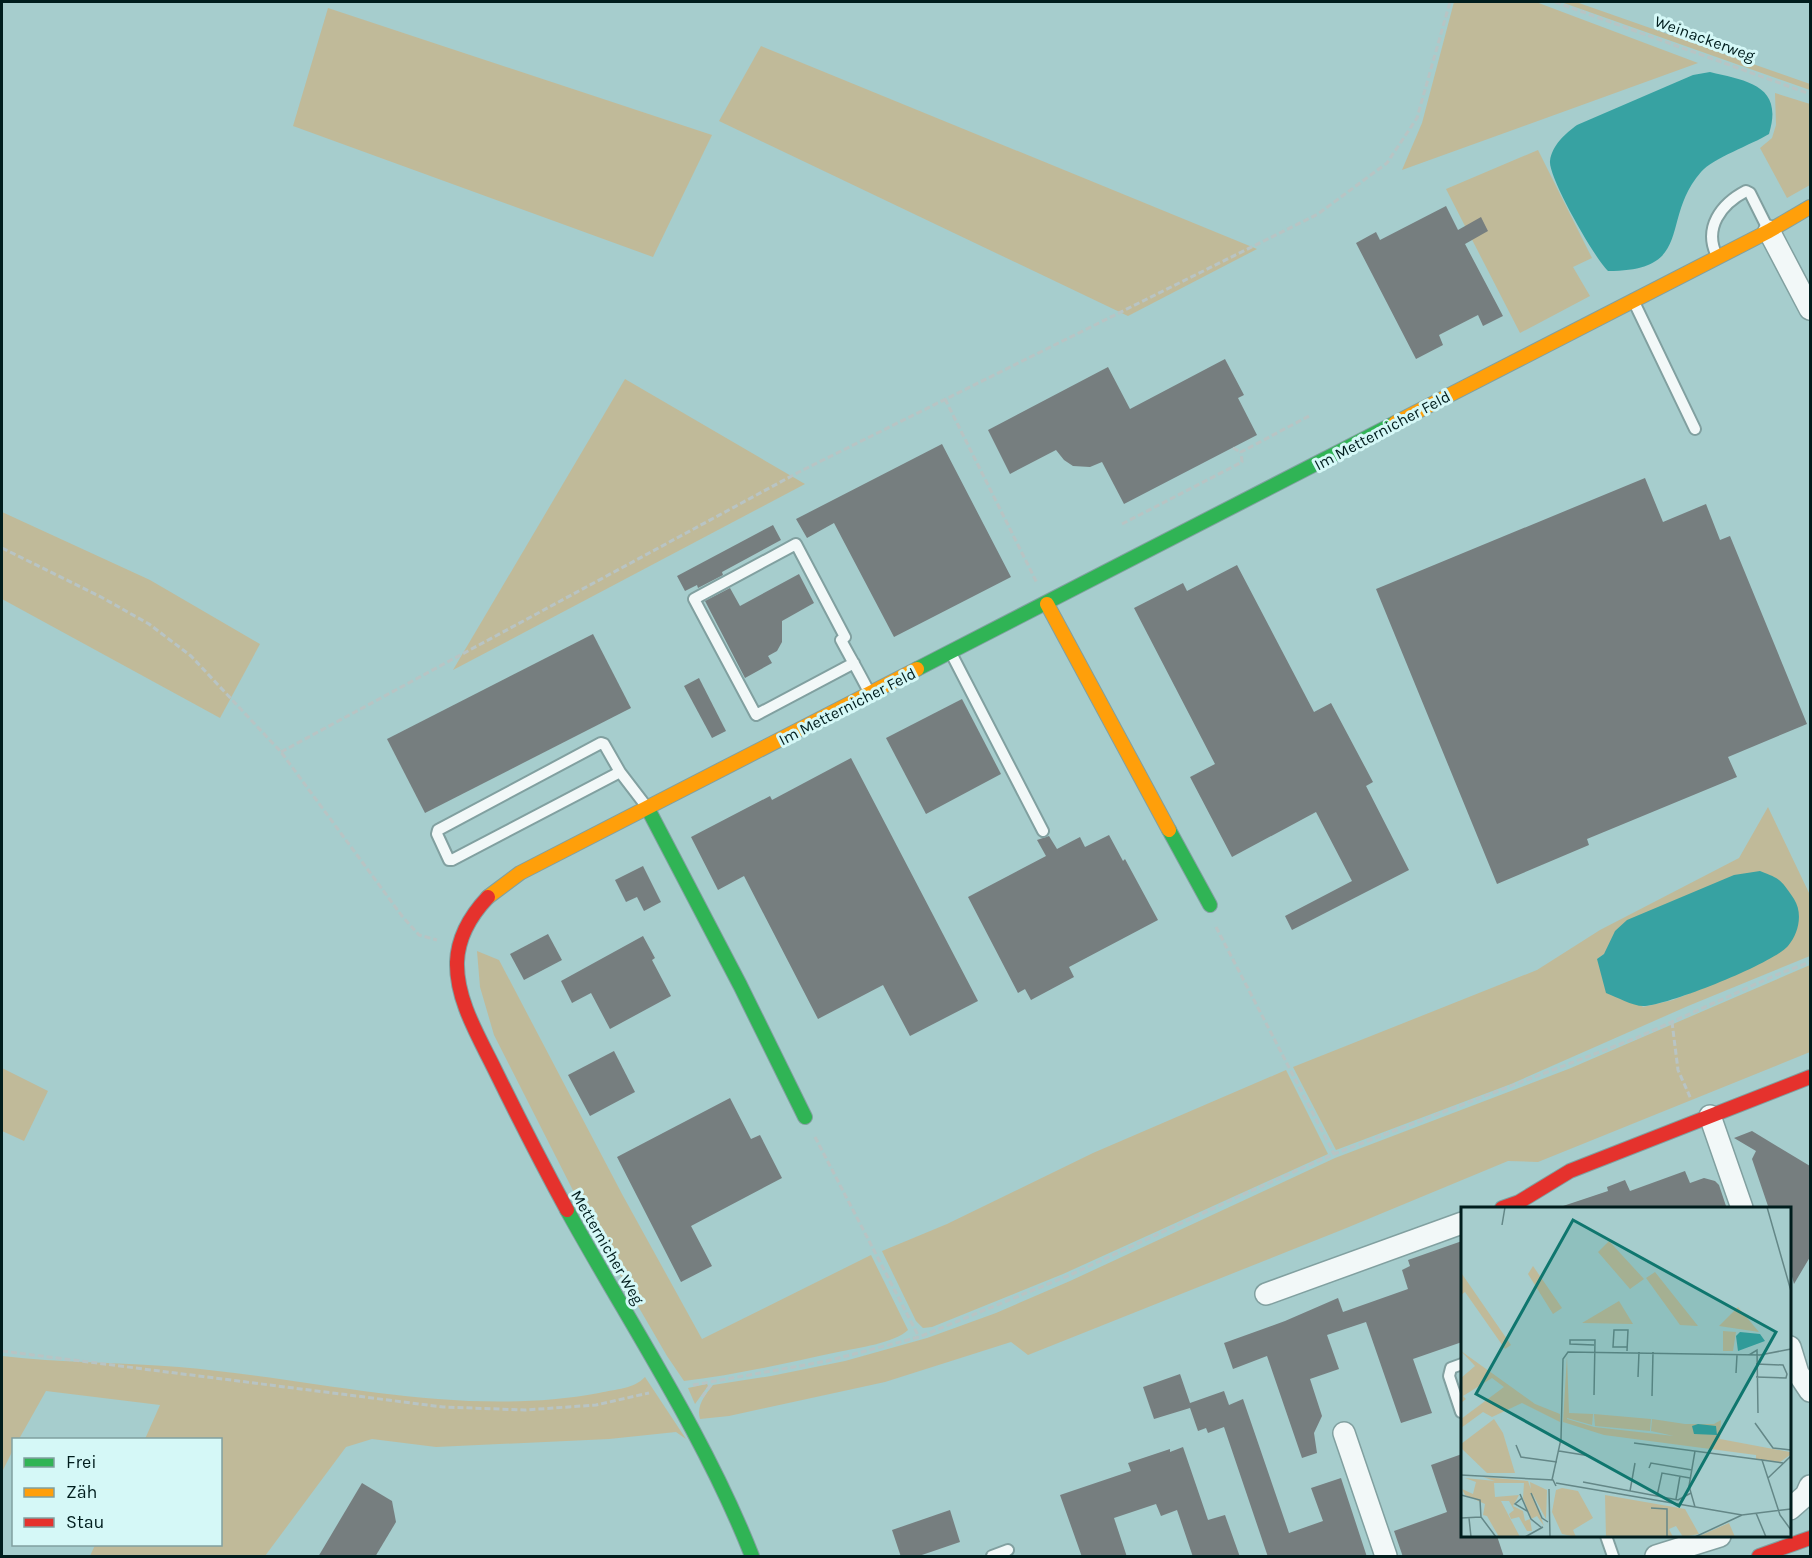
<svg xmlns="http://www.w3.org/2000/svg" width="1812" height="1558" font-family="Karla,sans-serif">
	<style>
		.green { fill: #c0ba99; fill-rule: evenodd }
		.water { fill: #37a2a2 }
		.building { fill: #767e7f }
		.lines { fill: none; stroke-linecap: round; stroke-linejoin: round }
		.lane-casing { stroke: #81a0a0; stroke-width: 14 }
		.street-casing { stroke: #81a0a0; stroke-width: 24 }
		.fast-casing { stroke: #81a0a0; stroke-width: 16 }
		.slow-casing { stroke: #81a0a0; stroke-width: 16 }
		.jam-casing { stroke: #81a0a0; stroke-width: 16 }
		.path { stroke: #b8c4c4; stroke-width: 3; stroke-dasharray: 6 3; stroke-linecap: butt }
		.lane { stroke: #f2f8f8; stroke-width: 10 }
		.street { stroke: #f2f8f8; stroke-width: 21 }
		.fast { stroke: #30b455; stroke-width: 14 }
		.slow { stroke: #ff9f0a; stroke-width: 14 }
		.jam { stroke: #e5322d; stroke-width: 14 }
		.labels { text-anchor: middle; stroke-width: 6; stroke-linejoin: round; paint-order: stroke }
		.street-label { font-size: 16px; fill: #001d1d; stroke: #d5f8f7 }
		.inset-road { fill: none; stroke: #648787; stroke-width: 1.5 }
		.view { fill: #0f766e; fill-opacity: 0.15; stroke: #0f766e; stroke-width: 3 }
		.inset-edge { fill: none; stroke: #001d1d; stroke-width: 3 }
	</style>
	<rect width="100%" height="100%" fill="#a6cdcd"/>
	<g class="green">
		<path d="M1454,2H1536L1698,63L1402,170L1422,123Z"/>
		<path d="M1561,2H1576L1810,84V90Z"/>
		<path d="M328,8L712,135L653,257L293,126Z"/>
		<path d="M761,46L1257,249L1128,316L719,121Z"/>
		<path d="M1775,93L1810,104V185L1787,198L1760,148L1772,138L1776,125Z"/>
		<path d="M1538,150L1592,258L1573,267L1590,296L1520,333L1446,189Z"/>
		<path d="M625,379L805,484L453,670Z"/>
		<path d="M2,512L150,580L260,644L220,718L2,599Z"/>
		<path d="M1768,807L1810,895V956L1688,1006L1511,1084L1336,1150L1293,1067L1537,970L1600,930L1739,858ZM1604,954L1735,975L1673,1000L1643,1007L1597,959Z"/>
		<path d="M477,951L499,960L622,1194L702,1339L871,1255L908,1330C895,1343 857,1348 838,1352C787,1363 736,1375 684,1381L667,1356L588,1220L494,1035L480,987Z"/>
		<path d="M1810,965V1052L1538,1162L1508,1161L1344,1229L1028,1355L1011,1342L885,1382L729,1416L700,1419C696,1406 705,1395 713,1385L771,1376L845,1361L927,1338L996,1313L1070,1281L1335,1158L1571,1068Z"/>
		<path d="M2,1068L48,1091L24,1141L2,1131Z"/>
		<path d="M1286,1070L1328,1154L1063,1274L932,1327L923,1328L916,1321L882,1251L947,1224L1093,1153Z"/>
		<path d="M2,1356C60,1363 120,1362 179,1367C319,1379 459,1419 599,1393C616,1389 634,1389 645,1377L686,1439L676,1432L609,1439L436,1447L372,1439L346,1447L265,1556H90L95,1545L220,1544V1440L145,1439L160,1405L46,1391L19,1439L14,1440L13,1450L2,1472Z"/>
		<path d="M707,1384L708,1386L695,1404L688,1388Z"/>
	</g>
	<g class="water">
		<path d="M1710,72C1747,81 1784,85 1769,134C1751,145 1713,158 1701,172C1659,220 1696,271 1608,271C1595,259 1548,177 1550,161C1552,145 1566,133 1577,125L1693,75Z"/>
		<path d="M1760,871C1781,879 1781,880 1794,899C1803,913 1799,933 1788,946C1772,964 1671,1004 1645,1006C1634,1007 1617,997 1606,993L1597,959L1604,954L1615,931L1627,920L1734,875Z"/>
	</g>
	<g class="building">
		<path d="M1446,206L1458,230L1481,217L1488,231L1465,244L1503,316L1483,326L1478,315L1439,335L1443,345L1416,359L1356,243L1376,232L1380,240Z"/>
		<path d="M1225,359L1244,395L1238,398L1257,435L1124,504L1102,462L1090,467L1073,466L1064,460L1056,450L1010,474L988,430L1108,367L1130,409Z"/>
		<path d="M942,444L1011,577L894,637L834,523L807,538L796,519Z"/>
		<path d="M1645,478L1663,522L1706,504L1720,540L1730,536L1807,724L1728,757L1737,777L1587,839L1589,845L1497,884L1376,589Z"/>
		<path d="M773,525L781,540L722,572L723,575L698,588L697,585L685,591L677,576Z"/>
		<path d="M1237,565L1314,712L1331,703L1373,782L1366,786L1409,870L1292,930L1285,916L1352,881L1316,812L1232,857L1190,777L1215,764L1134,608L1183,583L1187,591Z"/>
		<path d="M799,574L814,603L782,621V642L777,651L768,656L772,663L745,678L705,601L730,588L740,606Z"/>
		<path d="M593,634L631,708L425,813L387,739Z"/>
		<path d="M699,678L726,731L712,738L684,686Z"/>
		<path d="M962,699L1001,774L926,814L886,738Z"/>
		<path d="M851,758L978,1001L910,1036L883,985L818,1019L744,876L718,890L691,837L770,796L772,800Z"/>
		<path d="M1049,836L1057,849L1080,837L1085,847L1109,835L1123,861L1125,859L1158,920L1069,967L1074,977L1031,1000L1025,989L1018,993L968,897L1046,856L1037,840Z"/>
		<path d="M643,866L661,902L644,911L637,897L626,902L615,880Z"/>
		<path d="M548,934L562,960L524,980L510,954Z"/>
		<path d="M643,936L655,958L652,960L671,996L610,1029L591,993L572,1003L561,981Z"/>
		<path d="M614,1051L635,1092L590,1116L568,1075Z"/>
		<path d="M730,1098L751,1139L760,1135L782,1178L691,1226L712,1266L681,1282L617,1157Z"/>
		<path d="M1752,1131L1810,1166V1257L1794,1284L1790,1269V1209H1769L1752,1159L1756,1151L1734,1138Z"/>
		<path d="M1685,1171L1690,1183L1704,1178L1715,1181L1719,1185L1727,1209H1563V1206L1608,1191L1607,1187L1625,1180L1630,1191Z"/>
		<path d="M1462,1241V1342L1413,1359L1432,1413L1401,1423L1366,1322L1327,1335L1339,1369L1310,1379L1322,1416L1314,1433L1317,1453L1302,1458L1267,1356L1233,1369L1224,1343L1285,1321L1338,1298L1343,1312L1408,1289L1402,1270L1410,1266L1408,1260Z"/>
		<path d="M1180,1374L1190,1403L1224,1391L1229,1405L1243,1399L1289,1533L1323,1521L1311,1488L1341,1478L1367,1557H1268L1224,1427L1208,1433L1206,1428L1198,1431L1190,1408L1154,1419L1143,1387Z"/>
		<path d="M1183,1447L1208,1520L1225,1515L1240,1557H1193L1177,1510L1161,1516L1156,1504L1114,1518L1127,1557H1082L1060,1495L1131,1471L1128,1463L1170,1449V1452Z"/>
		<path d="M1462,1454V1536H1497L1504,1557H1403L1394,1531L1447,1512L1431,1465Z"/>
		<path d="M362,1483L392,1501L396,1522L375,1557H318Z"/>
		<path d="M950,1510L960,1542L916,1557H901L892,1530Z"/>
	</g>
	<g class="lines">
		<defs>
			<g id="lane">
				<path d="M1717,256C1703,228 1721,204 1746,191L1750,193L1769,231"/>
				<path d="M1633,300L1695,429"/>
				<path d="M951,653L1043,831"/>
				<path d="M854,663L756,715L694,599L796,544L845,637L841,640C850,657 860,674 869,692"/>
				<path d="M620,772L452,860H449L437,834L438,830L601,743L604,744L620,772L646,806"/>
				<path d="M1462,1364L1451,1368L1449,1376L1461,1412L1462,1411"/>
				<path d="M1606,1536L1613,1556"/>
				<path d="M992,1556L1008,1550"/>
			</g>
			<g id="street">
				<path d="M1769,231L1810,309"/>
				<path d="M1710,1116L1742,1208"/>
				<path d="M1266,1294L1462,1223"/>
				<path d="M1790,1347L1798,1373L1810,1391"/>
				<path d="M1344,1433L1386,1556"/>
				<path d="M1790,1509L1806,1495L1810,1486"/>
				<path d="M1656,1556L1720,1536"/>
			</g>
			<g id="fast">
				<path d="M917,669L1395,423"/>
				<path d="M648,809L740,985L805,1117"/>
				<path d="M1169,830L1210,905"/>
				<path d="M567,1210C630,1324 704,1434 752,1556"/>
			</g>
			<g id="slow">
				<path d="M1395,423L1769,231L1810,207"/>
				<path d="M1047,604L1169,830"/>
				<path d="M488,897L520,873L917,669"/>
			</g>
			<g id="jam">
				<path d="M488,897C471,915 458,937 457,962C456,1000 479,1037 495,1070C518,1117 542,1164 567,1210"/>
				<path d="M1502,1208L1519,1202L1570,1171L1810,1077"/>
				<path d="M1759,1556L1810,1538"/>
			</g>
		</defs>
		<use href="#lane" class="lane-casing"/>
		<use href="#street" class="street-casing"/>
		<use href="#fast" class="fast-casing"/>
		<use href="#slow" class="slow-casing"/>
		<use href="#jam" class="jam-casing"/>
		<g class="path">
			<path d="M1555,2L1810,94"/>
			<path d="M945,399L1037,583"/>
			<path d="M1233,448L1241,452"/>
			<path d="M1122,524L1242,462L1241,452L1311,415"/>
			<path d="M2,548L101,597L149,624L191,656L281,752L402,916L419,935L437,940"/>
			<path d="M281,752L799,472L1318,214L1387,163L1417,118L1450,2"/>
			<path d="M1216,927L1334,1154"/>
			<path d="M1672,1022L1678,1070L1691,1099"/>
			<path d="M815,1137L919,1337"/>
			<path d="M2,1351L443,1407L525,1410L596,1405L649,1393"/>
			<path d="M693,1385L827,1361L919,1337L1070,1275L1242,1195L1334,1154L1636,1038L1776,975L1810,962"/>
			<path d="M702,1397L712,1383"/>
		</g>
		<use href="#lane" class="lane"/>
		<use href="#street" class="street"/>
		<use href="#fast" class="fast"/>
		<use href="#slow" class="slow"/>
		<use href="#jam" class="jam"/>
	</g>
	<g class="labels">
		<g class="street-label">
			<text transform="translate(1705 38) rotate(20)" y="6">Weinackerweg</text>
			<text transform="translate(1382 430) rotate(-28)" y="6">Im Metternicher Feld</text>
			<text transform="translate(847 706) rotate(-27)" y="6">Im Metternicher Feld</text>
			<text transform="translate(608 1247) rotate(60)" y="6">Metternicher Weg</text>
		</g>
	</g>
	<g transform="translate(1461 1207)">
		<rect width="330" height="330" fill="#a6cdcd"/>
		<path d="M148,34L183,72L169,82L137,45ZM72,59L101,101L92,107L67,67ZM194,65L237,119L219,118L185,71ZM1,67L50,138L44,142L4,85L0,88ZM158,94L172,117L121,116ZM277,100L298,125L258,119ZM262,124L275,125L272,144H262ZM0,144L74,197L99,207V215L61,196L31,210L22,205L0,221V212L43,180L31,171L2,189L5,192L0,196V171L14,159ZM106,149L108,206L132,207L131,218L106,211V212L133,220L213,229L190,224L191,212L224,217H253L260,213L259,232L329,245V248L319,255L295,252V248L143,228L102,215ZM133,207L190,212L189,224L134,219ZM33,212L42,226L54,266H26L0,241V237ZM22,270L67,274L83,319L76,309L70,312L62,291L63,276H33L34,290L58,288L52,299L62,304L64,314L69,312L71,324H66L58,310L50,312L48,307L53,303L48,294H40L59,330H38L26,309L22,308L24,297L4,288L1,282L12,287L15,275L4,271L34,274ZM69,275L86,283L85,312L70,284ZM101,281L117,284L132,311L112,323L115,330L101,327L91,305L95,283ZM144,288L224,302L238,327L222,330L215,319L208,322L212,330H145ZM268,316L274,330H236Z" fill="#c0ba99"/>
		<path d="M279,125L299,127L304,134L277,144L275,129ZM237,217L255,219L256,228L233,227L231,219Z" fill="#37a2a2"/>
		<path class="inset-road" d="M306,0L330,84M41,18L44,0M166,144L167,123H153L152,140H166M288,148L296,143L297,206M275,166L276,148M177,170L178,145M295,170L325,171L326,167L322,158L295,157M133,188L134,133H109V137L133,138M191,189L192,145M294,216L312,241L330,243M173,236L301,253M55,238L60,250L96,255M98,244L129,249M322,256L301,253L319,308L330,323M188,261L190,256L231,263M0,268L92,273L95,279M307,271L330,249M91,273L100,232L102,152L107,145L299,148L330,142M122,275L217,293L230,286M95,276L281,308L330,302M88,282L89,330M169,284L174,256M70,286L81,311L87,315M59,287L70,312L81,321M0,288L19,293L20,310L35,330M196,289L201,266L229,271M61,291L54,297L66,304M215,292L219,269M234,300L228,279L234,244M190,301L206,302V330M295,306L305,330M0,311L20,310M8,311L10,330M64,330L82,320M234,330L281,308"/>
		<path class="view" d="M112,13L315,125L218,299L15,187Z"/>
		<rect width="330" height="330" class="inset-edge"/>
	</g>
	<rect width="1812" height="1558" fill="none" stroke="#001d1d" stroke-width="6"/>
	<rect x="12" y="1438" width="210" height="108" fill="#d5f8f7" stroke="#80a0a0" stroke-width="1.5"/>
	<rect x="24" y="1458" width="30" height="9" fill="#30b455" stroke="#80a0a0" stroke-width="1.5"/>
	<text x="66" y="1468" font-size="18" fill="#001d1d">Frei</text>
	<rect x="24" y="1488" width="30" height="9" fill="#ff9f0a" stroke="#80a0a0" stroke-width="1.5"/>
	<text x="66" y="1498" font-size="18" fill="#001d1d">Zäh</text>
	<rect x="24" y="1518" width="30" height="9" fill="#e5322d" stroke="#80a0a0" stroke-width="1.5"/>
	<text x="66" y="1528" font-size="18" fill="#001d1d">Stau</text>
</svg>
